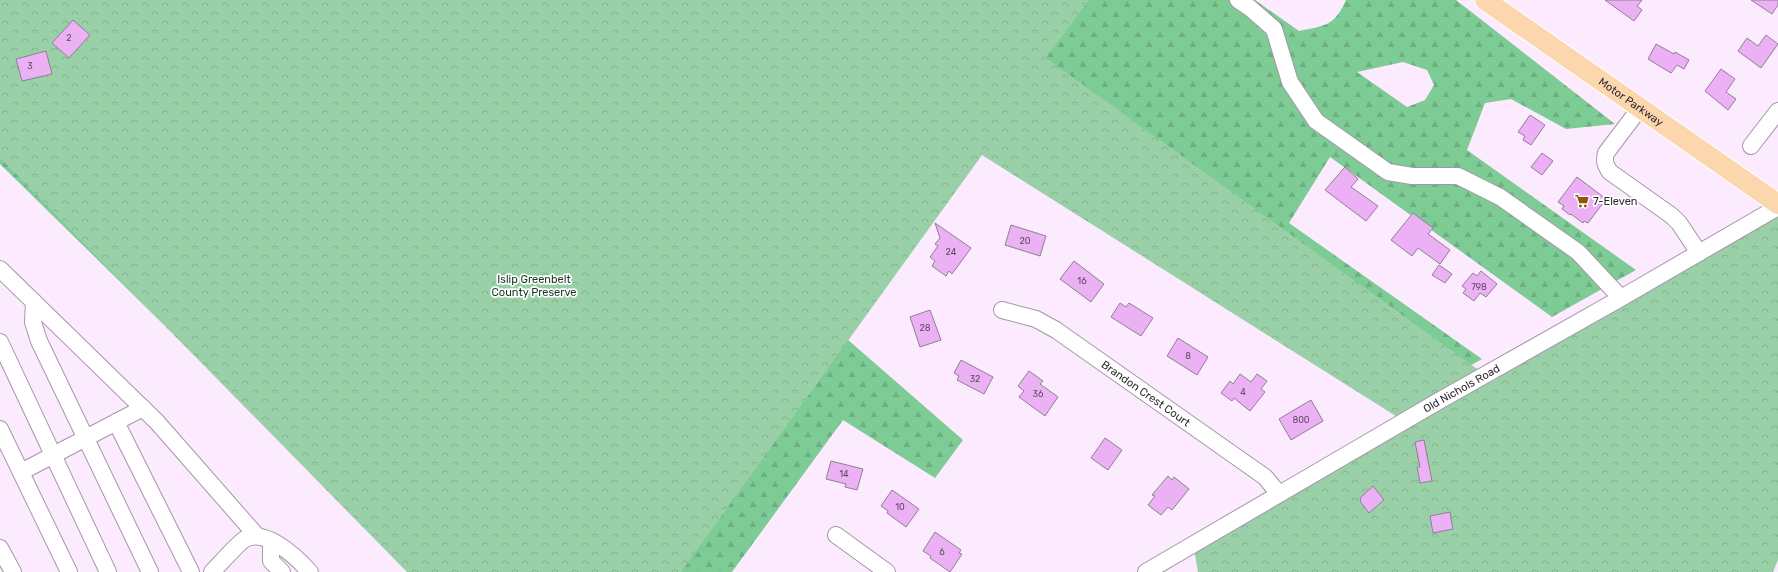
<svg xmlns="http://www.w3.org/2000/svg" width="1778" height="572" font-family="Rubik,sans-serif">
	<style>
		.forest { fill: url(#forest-firs); fill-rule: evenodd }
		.park { fill: url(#park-crowns) }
		.building { fill: #ebb1f4; stroke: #8f8091 }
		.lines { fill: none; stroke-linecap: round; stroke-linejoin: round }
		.minor-casing { stroke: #a696a8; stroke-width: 18 }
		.major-casing { stroke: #fff; stroke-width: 22 }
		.minor { stroke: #fff; stroke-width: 16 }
		.major { stroke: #fcd7ad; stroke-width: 20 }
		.labels { text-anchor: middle; stroke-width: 3.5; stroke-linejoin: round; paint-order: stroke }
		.number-label { font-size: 9px; fill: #5f4c62 }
		.street-label { font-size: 11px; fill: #302a31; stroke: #fff }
		.poi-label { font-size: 11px; fill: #302a31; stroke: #fff; text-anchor: start }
		.park-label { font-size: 11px; fill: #173822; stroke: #fff }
	</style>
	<defs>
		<pattern id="forest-firs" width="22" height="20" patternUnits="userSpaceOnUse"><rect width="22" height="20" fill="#7ecc95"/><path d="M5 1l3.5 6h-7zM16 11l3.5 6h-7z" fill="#6daf81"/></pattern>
		<pattern id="park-crowns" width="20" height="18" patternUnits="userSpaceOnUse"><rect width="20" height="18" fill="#99d0a7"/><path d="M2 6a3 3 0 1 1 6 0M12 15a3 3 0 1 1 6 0" fill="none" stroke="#84b390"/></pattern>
	</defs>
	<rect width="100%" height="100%" fill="#fcebfe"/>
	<path class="forest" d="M115,0H1255L1299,31C1324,26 1335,26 1346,0H1456L1615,124L1566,129L1511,99L1485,103L1467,150L1636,270L1552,317L1330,157L1289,223L1482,359L1391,410L987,144L847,339L963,440L935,478L843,420L732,572H416L0,164V86ZM1403,62L1427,70L1434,85L1425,100L1407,107L1357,72Z"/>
	<path class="park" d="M0,0H1089L1046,58L1480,371L1778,208V560L1773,572H1198L1192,538L1399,418L982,155L681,572H407L0,158Z"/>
	<g class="building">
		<path d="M1605,0H1642L1637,6L1642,10L1634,21Z"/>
		<path d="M1751,0H1778V5L1772,14Z"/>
		<path d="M73,20L90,35L69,58L52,43Z"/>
		<path d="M1766,35L1778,44L1761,68L1738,51L1747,38L1758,46Z"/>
		<path d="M1656,44L1674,54L1675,52L1689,60L1684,69L1677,65L1671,73L1648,59Z"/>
		<path d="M46,51L52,74L22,81L16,59Z"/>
		<path d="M1721,69L1735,79L1726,92L1736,99L1728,110L1705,91Z"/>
		<path d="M1530,115L1545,125L1531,145L1523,140L1525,136L1518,132Z"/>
		<path d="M1542,153L1553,161L1542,175L1531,167Z"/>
		<path d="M1345,167L1358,179L1351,187L1378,206L1366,221L1325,190Z"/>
		<path d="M1577,177L1606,199L1588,223L1584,221L1583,223L1571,214L1570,215L1562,209L1564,206L1558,202Z"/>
		<path d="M1413,213L1433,228L1428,234L1450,250L1440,264L1418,248L1412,256L1391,240Z"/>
		<path d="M935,223L971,248L952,274L949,271L946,276L932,266L935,261L930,257L938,246L935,244L940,238Z"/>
		<path d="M1011,225L1046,236L1040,256L1005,245Z"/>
		<path d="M1074,261L1104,284L1091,302L1060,279Z"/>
		<path d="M1439,265L1452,274L1445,283L1432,275Z"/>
		<path d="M1481,271L1497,284L1486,297L1480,293L1474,301L1463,293L1466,289L1462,286L1473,273L1477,276Z"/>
		<path d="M1120,303L1126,307L1129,303L1153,318L1141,336L1111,317Z"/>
		<path d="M930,310L941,340L920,347L910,317Z"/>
		<path d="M1178,338L1208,357L1197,375L1167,356Z"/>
		<path d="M961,360L993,377L984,394L957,380L959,376L954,373Z"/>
		<path d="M1029,371L1043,381L1040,384L1058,397L1045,416L1019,397L1024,391L1018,386Z"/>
		<path d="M1240,374L1251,382L1257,374L1267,381L1261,389L1265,392L1250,411L1234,398L1232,401L1221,393L1230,381L1233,384Z"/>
		<path d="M1311,400L1323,421L1291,440L1279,419Z"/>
		<path d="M1105,438L1122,450L1108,470L1091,458Z"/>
		<path d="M1424,440L1432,481L1420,483L1417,467H1420L1415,442Z"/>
		<path d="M831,461L863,469L857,490L845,487L846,484L826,479Z"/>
		<path d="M1168,476L1172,480L1174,477L1189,489L1172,510L1168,507L1161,515L1148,505L1155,496L1152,495Z"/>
		<path d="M1373,486L1384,500L1369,513L1360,501L1361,500L1360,498Z"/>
		<path d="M892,490L919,509L906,527L887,513L888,511L881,506Z"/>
		<path d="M1450,512L1453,529L1433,533L1430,516Z"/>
		<path d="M935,532L961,550L959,553L962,554L950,572L930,558L931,556L923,551Z"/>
	</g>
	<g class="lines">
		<defs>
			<g id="minor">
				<path d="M1238,0L1250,8L1274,29L1290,82L1316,121L1388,172L1412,176H1458L1500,197L1578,252L1621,298"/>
				<path d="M1640,108L1606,153C1604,161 1605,165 1610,172L1672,216L1679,223L1699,253"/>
				<path d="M1751,146L1778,111"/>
				<path d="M0,269L157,422L257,536"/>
				<path d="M34,302L33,322L39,341L150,572"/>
				<path id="s1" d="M1002,310L1036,319L1056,330L1265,477L1279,494"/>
				<path d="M0,342L108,572"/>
				<path d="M116,422L191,572"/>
				<path d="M0,429L69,572"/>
				<path d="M21,472L143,408"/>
				<path d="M836,535L887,572"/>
				<path d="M271,541V561L282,572"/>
				<path d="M0,548L13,572"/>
				<path d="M212,572C219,565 239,542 245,539C267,528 297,558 310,572"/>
				<path id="s2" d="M1146,572L1437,402L1621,298L1778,207"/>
			</g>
			<g id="major">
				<path id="s3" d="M1485,0L1778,204"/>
			</g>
		</defs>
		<use href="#minor" class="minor-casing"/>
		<use href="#major" class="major-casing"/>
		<use href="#minor" class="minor"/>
		<use href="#major" class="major"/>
	</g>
	<defs>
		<symbol id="supermarket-bare" viewBox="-9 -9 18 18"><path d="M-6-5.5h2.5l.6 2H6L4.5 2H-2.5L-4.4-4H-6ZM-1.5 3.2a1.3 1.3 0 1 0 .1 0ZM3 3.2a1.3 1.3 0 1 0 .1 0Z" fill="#8e560c" stroke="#fff" stroke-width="2.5" paint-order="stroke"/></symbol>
	</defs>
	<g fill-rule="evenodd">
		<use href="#supermarket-bare" x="1572" y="191" width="20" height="20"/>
	</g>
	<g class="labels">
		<g class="number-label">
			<text x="69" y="41">2</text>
			<text x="30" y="69">3</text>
			<text x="1025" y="244">20</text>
			<text x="951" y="255">24</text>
			<text x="1082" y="284">16</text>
			<text x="1479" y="290">798</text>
			<text x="925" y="331">28</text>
			<text x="1188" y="359">8</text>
			<text x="975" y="382">32</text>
			<text x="1243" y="395">4</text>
			<text x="1038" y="397">36</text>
			<text x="1301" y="423">800</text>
			<text x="844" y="477">14</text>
			<text x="900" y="510">10</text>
			<text x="942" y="555">6</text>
		</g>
		<g class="street-label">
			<text dy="4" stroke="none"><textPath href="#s3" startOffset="178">Motor Parkway</textPath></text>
			<text dy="4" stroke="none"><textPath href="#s2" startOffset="365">Old Nichols Road</textPath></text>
			<text dy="4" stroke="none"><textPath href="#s1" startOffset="168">Brandon Crest Court</textPath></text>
		</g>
		<g class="poi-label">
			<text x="1593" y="205">7-Eleven</text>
		</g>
		<g class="park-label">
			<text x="534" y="283">Islip Greenbelt<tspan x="534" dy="13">County Preserve</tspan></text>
		</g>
	</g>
</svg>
